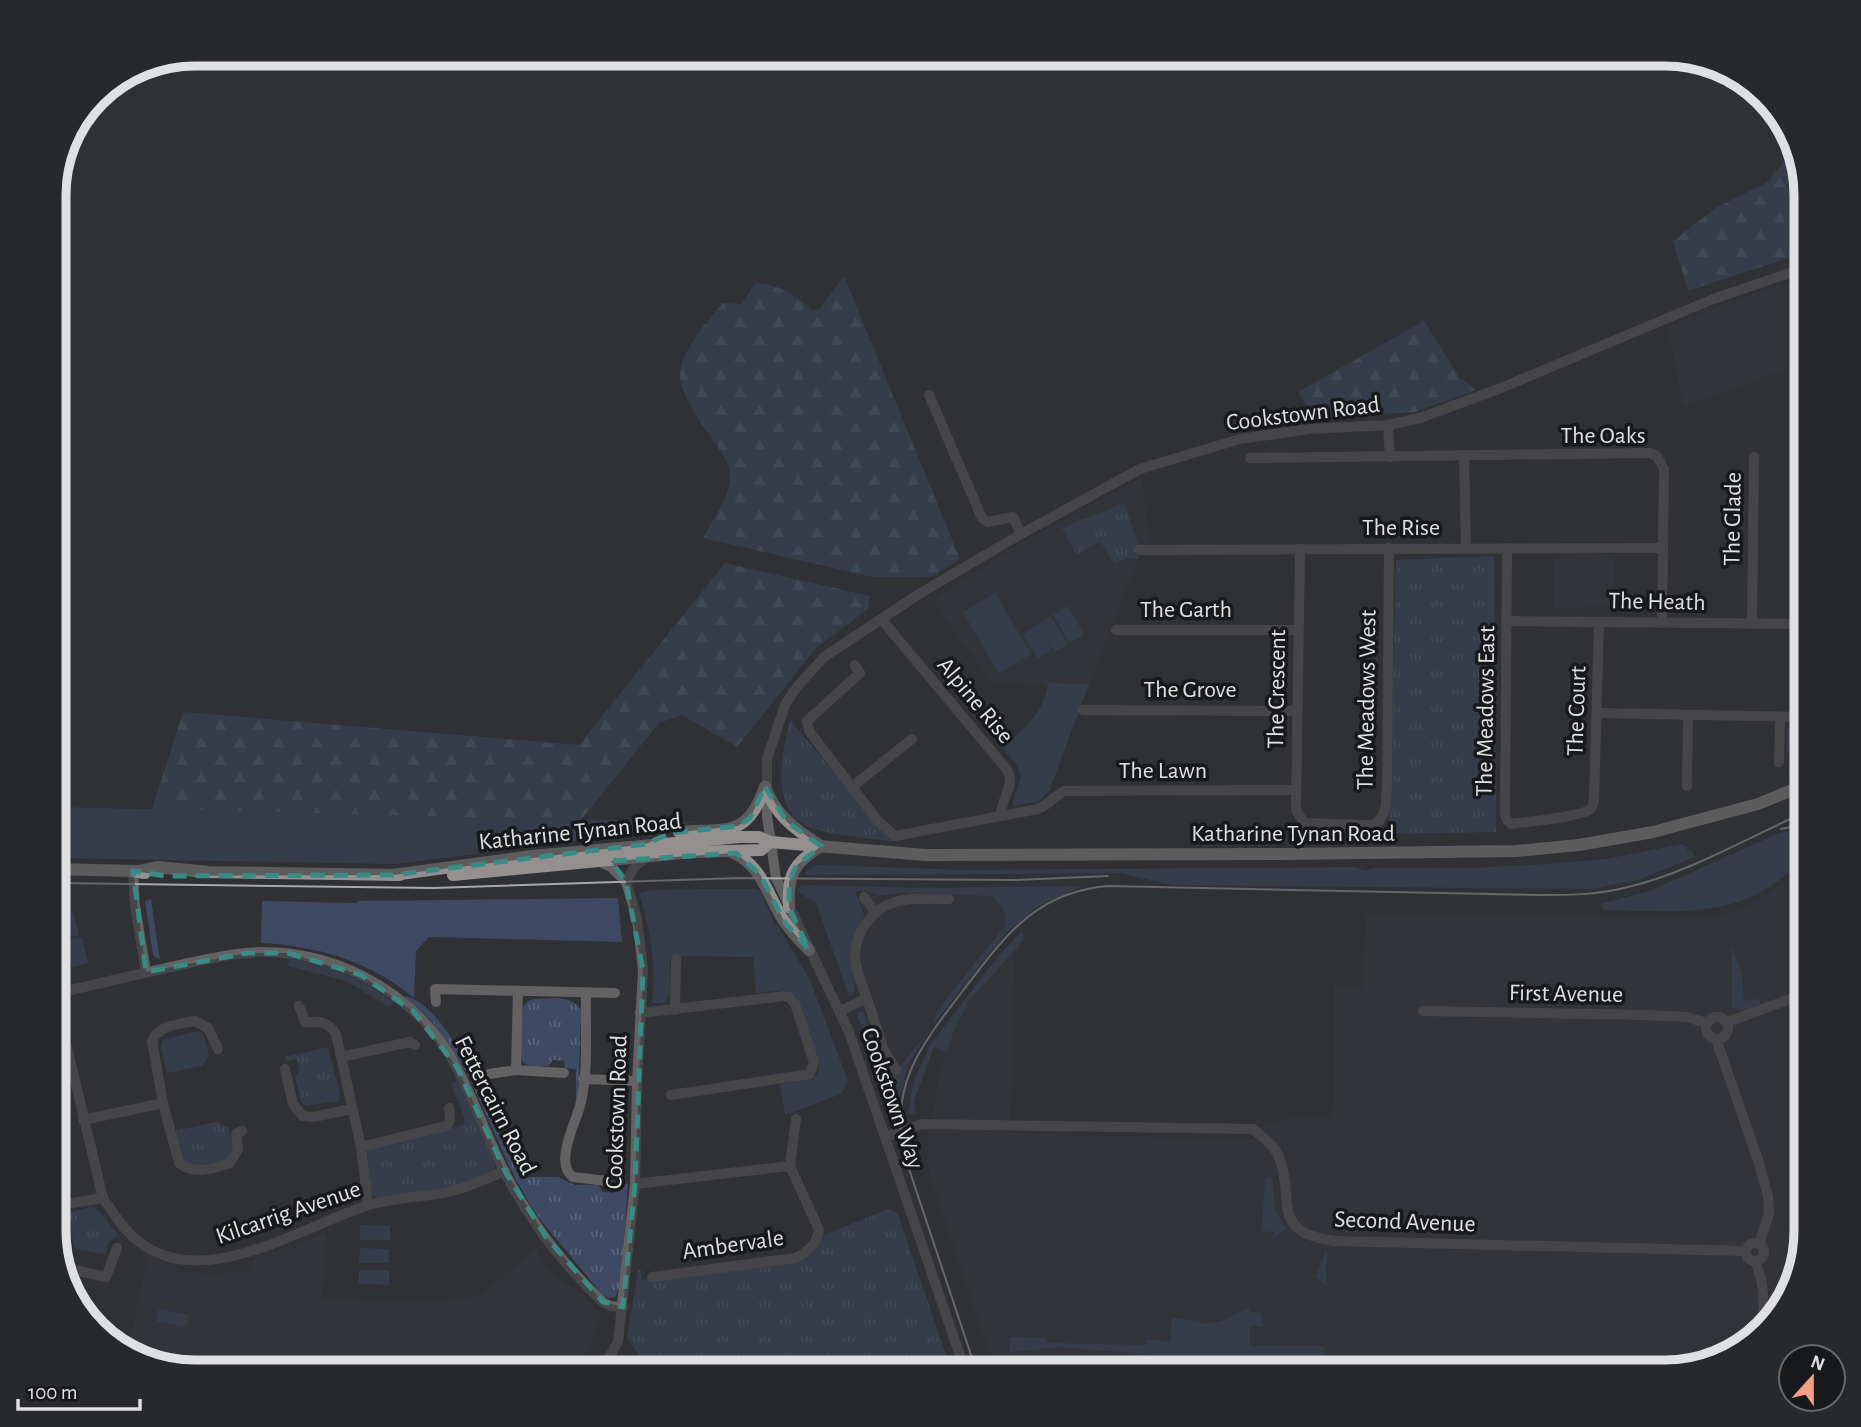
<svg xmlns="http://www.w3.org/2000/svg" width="1861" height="1427" font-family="'Alegreya Sans',sans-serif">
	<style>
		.built { fill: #353942 }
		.grass { fill: #3e4a64 }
		.forest { fill: url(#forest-firs) }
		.park { fill: url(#park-tufts) }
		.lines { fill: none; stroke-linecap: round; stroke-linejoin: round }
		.stream { stroke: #63749a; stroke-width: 2.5 }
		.minor { stroke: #636161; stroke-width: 10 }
		.major { stroke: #94908f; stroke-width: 12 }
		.tram { stroke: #a8a9ab; stroke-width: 2 }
		.marked { fill: none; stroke: #398b85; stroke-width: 5; stroke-dasharray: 14 9; stroke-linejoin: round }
		.labels { text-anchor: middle; stroke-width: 7; stroke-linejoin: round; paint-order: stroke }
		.street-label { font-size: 24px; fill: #dfe0e2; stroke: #18191a }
		.rim { fill: none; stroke: #dfe0e2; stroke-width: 9 }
	</style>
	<defs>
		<pattern id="forest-firs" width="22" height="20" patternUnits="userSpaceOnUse" patternTransform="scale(1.75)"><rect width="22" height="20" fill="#3e4a64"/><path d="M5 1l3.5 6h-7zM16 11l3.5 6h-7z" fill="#59647a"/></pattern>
		<pattern id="park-tufts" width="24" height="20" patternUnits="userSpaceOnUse" patternTransform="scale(1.75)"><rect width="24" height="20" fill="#3e4a64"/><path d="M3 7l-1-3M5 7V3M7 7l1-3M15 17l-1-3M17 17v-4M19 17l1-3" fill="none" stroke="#59647a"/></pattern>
	</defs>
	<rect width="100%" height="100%" fill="#303134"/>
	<g class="built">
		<path d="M1807,277V386L1798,365L1683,406L1668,326L1767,289Z"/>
		<path d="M1142,478L1149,541L1141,551L1089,684L993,683L932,600L1024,541Z"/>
		<path d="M1615,555L1612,606L1554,608V556Z"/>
		<path d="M1807,867V1232L1777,1318L1727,1358L1665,1373H996L929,1171L928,1137L940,1073L954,1030L969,1001L1014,952L1011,1112L1008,1133L1251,1140L1266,1124L1294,1118H1333L1334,985L1363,988L1366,914L1716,918L1748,908Z"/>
		<path d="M908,892L989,895L1002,906L1007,919L1005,925L958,982L940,1006L934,1021L892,1076L881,1059L880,1048L855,984L850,955L854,938L857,897L869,893L883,898Z"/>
		<path d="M326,1233L322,1300L439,1302L480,1296L537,1247L540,1257L545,1262L544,1264L551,1273L580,1294L601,1317L579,1373H333L298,1365L295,1373H196L128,1350L148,1255L175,1266L178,1272L214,1274L248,1271L254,1259Z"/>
	</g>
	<g class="grass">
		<path d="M995,593L1031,654L999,673L963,612Z"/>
		<path d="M1068,606L1084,635L1069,643L1053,615Z"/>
		<path d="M1051,616L1068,644L1054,652L1047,642L1051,651L1038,659L1023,634Z"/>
		<path d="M1048,683L1089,684L1050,789L1039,801L1014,806L1012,804L1021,776L1016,764L1002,748C1026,726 1042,717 1048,683Z"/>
		<path d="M1807,725V766L1789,772L1791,752L1787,751V729L1791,726Z"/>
		<path d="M55,807L698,822L660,826L633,834L395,864L55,858Z"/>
		<path d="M1807,829V860C1788,872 1769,890 1748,898C1704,917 1652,910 1604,910L1600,904L1650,891L1779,833Z"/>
		<path d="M1682,844L1687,847V851L1691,850L1695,857L1638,880L1590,889L1172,885L1119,873L805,875L807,870L817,865L965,870L1356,867L1365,871L1373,868H1473L1548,864L1606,859Z"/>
		<path d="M802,885L939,888L1079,886V888L1038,906L1006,933L933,1025L910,1061L900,1095L899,1113L896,1114L889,1105L856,1012L863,1011C872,1031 879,1060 892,1076L932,1027L937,1011L960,981L1005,926C1009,913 1001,905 991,896L907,892L878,896L868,892L855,891L864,915C860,928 851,940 850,953C849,967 858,980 853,993L849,996L816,903L797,891Z"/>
		<path d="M708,889H754L761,891L775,925L778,926L810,980L848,1081L841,1094L785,1115L780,1084L813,1079L819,1071V1065L797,997L787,990L756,993L753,957L670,956V993L664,1003H652C657,966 650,929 639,893L653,890Z"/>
		<path d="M618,898L622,942L429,937L416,951L414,998C372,962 315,945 261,943L262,901L357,903L358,901Z"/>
		<path d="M151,899L160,960L153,955L145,901Z"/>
		<path d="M73,911L79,935L65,938L60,915Z"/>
		<path d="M1022,931L1024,940L969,1001L954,1030L947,1053L934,1047L914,1101L916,1115L908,1114L913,1083L930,1045L999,955Z"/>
		<path d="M1732,946L1742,975L1744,1001L1759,999L1761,1006L1746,1010L1729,1007L1732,1006Z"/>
		<path d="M289,959C327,963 363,980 394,1002L389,1007L346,981L288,966Z"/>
		<path d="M193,1032H200L204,1036L209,1056L202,1066L167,1073L161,1047L163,1040Z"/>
		<path d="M1272,1176L1275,1209L1286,1229L1274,1238V1232L1262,1231L1265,1178Z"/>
		<path d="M360,1225L390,1226V1240H360Z"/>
		<path d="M360,1248L389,1249V1263H359Z"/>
		<path d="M1326,1251H1327L1326,1286L1316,1277Z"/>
		<path d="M359,1270H389V1285L359,1284Z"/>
		<path d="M1248,1308L1250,1312L1262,1313L1263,1326H1250V1346H1324L1323,1363L1190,1358L1058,1347L1010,1352V1337L1046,1338L1048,1343L1144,1345L1146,1340L1170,1341L1172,1318C1183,1318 1190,1321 1200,1323C1218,1326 1232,1316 1248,1308Z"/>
		<path d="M159,1309L189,1315L187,1327L156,1321Z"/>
	</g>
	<g class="forest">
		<path d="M1796,148L1807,195V252L1688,291L1673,241L1717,207L1766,183Z"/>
		<path d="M844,276L960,559L931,577H872L703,538C713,520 728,500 730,479C731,465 723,455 716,444C703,425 687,405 681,383C674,357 707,322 723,303L742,304L755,283C779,285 794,293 811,310H819Z"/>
		<path d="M1424,321L1460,378L1476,390L1415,412L1315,418L1298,392Z"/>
		<path d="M725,563L870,596L868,609L816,648L737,747L682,715L659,723L581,820L152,809L183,712L579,745Z"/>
	</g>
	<g class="park">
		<path d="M1125,503L1139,549L1138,559L1126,558L1114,564L1100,541L1077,555L1062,528Z"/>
		<path d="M1494,556L1496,832L1389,834L1396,560Z"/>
		<path d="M790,720L894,842C869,838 836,836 812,828C768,812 782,754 790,720Z"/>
		<path d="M82,937L88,963L72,967L66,941Z"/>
		<path d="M404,996C453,1004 498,1136 520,1177H558L575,1185H598L603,1192L614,1193L615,1183L628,1184L621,1283L615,1297L609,1298L602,1294L535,1213L516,1180L470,1080L451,1047L430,1019Z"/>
		<path d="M535,999C551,999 573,994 581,1011L578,1105L571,1124H569L576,1105V1069L565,1068L564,1061L553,1060L548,1066C542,1066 531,1068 525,1064C516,1058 522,1018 523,1007L528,1001Z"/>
		<path d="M328,1047L339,1091V1101L305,1106L301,1102L295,1076L299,1072L297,1059L287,1061L285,1057Z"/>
		<path d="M458,1081L495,1165L494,1170C460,1192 416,1193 376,1198L371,1194L367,1149L463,1125L465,1119L451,1084Z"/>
		<path d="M216,1122L229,1128L234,1149L226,1160L193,1167L183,1162L175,1131Z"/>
		<path d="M92,1207L100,1212L118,1235L108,1243L106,1254L75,1249L67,1213Z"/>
		<path d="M888,1209L898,1214L952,1373H732L720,1368L718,1373H707L694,1369L688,1373H653L627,1338L638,1270H641L642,1280L800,1261L812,1254L825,1235Z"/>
	</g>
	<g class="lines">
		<path class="stream" d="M1322,1367L1376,1368"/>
		<g class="minor">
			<path d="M929,395L982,518L988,522L1013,517L1021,534"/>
			<path d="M1388,425L1390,457"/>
			<path d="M1464,456L1466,548"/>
			<path d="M1250,458L1649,453L1657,456L1664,469L1662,623"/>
			<path d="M1507,548L1505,814L1507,820L1511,824C1529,821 1575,818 1589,810C1593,807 1593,805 1594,800L1599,622"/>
			<path d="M1300,549L1296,810L1304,823L1370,825C1389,823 1386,794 1387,779L1389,548"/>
			<path d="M1139,550L1663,548"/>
			<path d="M882,620L1008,771C1015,787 1000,800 1001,816"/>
			<path d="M1507,621L1807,624"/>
			<path d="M1752,623L1754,457"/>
			<path d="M1116,630H1298"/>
			<path d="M855,665L860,673L807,721L809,731L878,821L895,836L1038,809C1050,804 1053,797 1064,791L1295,790"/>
			<path d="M1083,710L1296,711"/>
			<path d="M1598,713L1807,717"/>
			<path d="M1779,762L1780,717"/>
			<path d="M1687,786L1688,716"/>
			<path d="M852,787L912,739"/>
			<path d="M599,862L611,867L626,882"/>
			<path d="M133,871L135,906L146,972"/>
			<path d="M864,897L875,912"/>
			<path d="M586,993C585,1030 589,1071 580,1106C575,1124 554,1164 573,1177L607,1181"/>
			<path d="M55,994C99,983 144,973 189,963C213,958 238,952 263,952C332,952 400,986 441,1042C453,1057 461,1076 469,1093C481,1119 492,1146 504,1171C529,1219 564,1266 603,1302L610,1306L623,1307"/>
			<path d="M55,997L103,1198C112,1211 120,1225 132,1236C197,1297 298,1228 366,1206C396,1196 430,1198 460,1189C475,1184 490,1177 505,1171"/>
			<path d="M867,998L883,1048L896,1070"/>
			<path d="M436,1002L435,989L615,993"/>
			<path d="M299,1006L305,1022C318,1021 328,1021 336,1034L361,1147L368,1205"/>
			<path d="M675,1010L676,959"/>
			<path d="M840,1011L867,998C862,985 855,969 855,956C855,933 873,908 895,902C912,897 931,899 949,899"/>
			<path d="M1423,1011L1644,1015L1686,1017L1707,1023"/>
			<path d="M640,1013L785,996L789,997L795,1004L814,1062L810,1074L671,1095"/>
			<circle cx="1717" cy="1028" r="11"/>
			<path d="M1727,1022L1807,993"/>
			<path d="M1716,1039L1758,1160L1768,1196L1769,1214L1759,1244"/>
			<path d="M218,1049L208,1028L195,1021C179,1024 158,1025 152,1041L163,1103L179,1163C194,1175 213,1169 230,1163L238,1149L236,1134L242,1131"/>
			<path d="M55,1054L67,1051"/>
			<path d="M341,1057L410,1042L415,1045"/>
			<path d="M285,1069L293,1104L303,1116L313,1117L352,1109"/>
			<path d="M516,1070L518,991"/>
			<path d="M489,1074L516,1070L564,1073"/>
			<path d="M583,1079L637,1081"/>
			<path d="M83,1120L163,1103"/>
			<path d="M885,1137L922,1124L1253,1129C1262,1137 1274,1145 1279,1157C1296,1200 1268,1232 1335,1241L1746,1251"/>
			<path d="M361,1147L446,1126L450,1121L449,1108"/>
			<path d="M635,1184L790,1166"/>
			<path d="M55,1206L67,1265L75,1270L106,1277L117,1248"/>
			<path d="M55,1206L103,1198"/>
			<circle cx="1755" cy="1252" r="9"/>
			<path d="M1755,1261C1765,1283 1764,1306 1763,1330"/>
			<path d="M652,1277L795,1258C808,1252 817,1244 819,1230L790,1166L796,1119"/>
			<path d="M600,1373L618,1342L635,1184L637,1081L643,970L637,919L626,882L635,866L647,857"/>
			<path d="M966,1373L849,1032L776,878L767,816V759L785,705L796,688L824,657L919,594L1021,534L1140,469L1240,439L1309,429L1388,425L1420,418L1501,388L1713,299L1807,267"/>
		</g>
		<g class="major">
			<path d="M765,787C775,814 794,829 818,844"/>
			<path d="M679,832C726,828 747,839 765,787"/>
			<path d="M732,852C763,866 767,895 784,921C791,931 800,941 809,950"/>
			<path d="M55,869L133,871L145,873"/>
			<path d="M138,871L157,867L209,872L400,875"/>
			<path d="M393,875L532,856L740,837H759L770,842L925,855L1284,854L1516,851L1579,845L1653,832L1758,804L1807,784"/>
			<path d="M453,875L693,852L761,850L770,842"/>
			<path d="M789,907C787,874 794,863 821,846"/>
		</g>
		<g class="tram">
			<path d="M1781,829L1807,824"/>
			<path d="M55,883L434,888L740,878L1015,880L1108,876"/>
			<path d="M977,1373L905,1157C887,1084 924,1042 965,988C1006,935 1036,892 1108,886L1538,895C1567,895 1595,895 1624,888C1684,875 1750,837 1807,811"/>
		</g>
	</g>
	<path d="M0 0H1861V1427H0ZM765,787L787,822L821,846L796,866L789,882V907L809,950L785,923L760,874L736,853L611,861L626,882L643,970L635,1184L623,1307L603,1302L546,1237L505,1171L457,1067L413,1011L361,975L288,953H247L146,972L133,871L166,876L393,875L646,844L670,833L738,826L750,818Z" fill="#303134" fill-opacity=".55" fill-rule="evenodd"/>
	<path class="marked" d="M765,787L787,822L821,846L796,866L789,882V907L809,950L785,923L760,874L736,853L611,861L626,882L643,970L635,1184L623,1307L603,1302L546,1237L505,1171L457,1067L413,1011L361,975L288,953H247L146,972L133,871L166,876L393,875L646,844L670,833L738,826L750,818Z"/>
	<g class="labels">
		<g class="street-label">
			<text transform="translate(1303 413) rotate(-7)" y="8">Cookstown Road</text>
			<text x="1603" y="443">The Oaks</text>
			<text transform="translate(1732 519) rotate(-89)" y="8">The Glade</text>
			<text x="1401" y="535">The Rise</text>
			<text transform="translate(1657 601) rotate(1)" y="8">The Heath</text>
			<text x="1186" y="617">The Garth</text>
			<text x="1190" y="697">The Grove</text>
			<text transform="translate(1276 689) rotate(-89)" y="8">The Crescent</text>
			<text transform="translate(976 700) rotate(50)" y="8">Alpine Rise</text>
			<text transform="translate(1366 700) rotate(-89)" y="8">The Meadows West</text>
			<text transform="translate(1485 711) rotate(-89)" y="8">The Meadows East</text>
			<text transform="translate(1576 711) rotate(-88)" y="8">The Court</text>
			<text x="1163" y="778">The Lawn</text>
			<text transform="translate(580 831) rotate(-6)" y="8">Katharine Tynan Road</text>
			<text x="1293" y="841">Katharine Tynan Road</text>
			<text transform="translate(1566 993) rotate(1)" y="8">First Avenue</text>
			<text transform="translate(893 1098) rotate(71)" y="8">Cookstown Way</text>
			<text transform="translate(496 1105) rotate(63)" y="8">Fettercairn Road</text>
			<text transform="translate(616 1112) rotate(-88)" y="8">Cookstown Road</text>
			<text transform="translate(288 1212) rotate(-19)" y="8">Kilcarrig Avenue</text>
			<text transform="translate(1405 1221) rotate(2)" y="8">Second Avenue</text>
			<text transform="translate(733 1244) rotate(-8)" y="8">Ambervale</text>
		</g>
	</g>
	<path d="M0 0H1861V1427H0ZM195 66H1665A129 129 0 0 1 1794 195V1231A129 129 0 0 1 1665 1360H195A129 129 0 0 1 66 1231V195A129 129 0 0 1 195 66Z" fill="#28292a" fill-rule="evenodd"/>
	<path class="rim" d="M195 66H1665A129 129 0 0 1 1794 195V1231A129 129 0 0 1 1665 1360H195A129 129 0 0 1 66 1231V195A129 129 0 0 1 195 66Z"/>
	<g transform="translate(1812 1378) rotate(21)"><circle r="33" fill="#18191a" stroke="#68696a" stroke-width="2"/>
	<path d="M0-5L12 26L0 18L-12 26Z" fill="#f49e87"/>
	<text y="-10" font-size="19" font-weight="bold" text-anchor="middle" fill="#dfe0e2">N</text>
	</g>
	<path d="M18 1399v10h122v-10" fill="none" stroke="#dfe0e2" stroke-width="3.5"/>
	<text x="28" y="1399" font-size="21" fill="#dfe0e2" stroke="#18191a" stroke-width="5" paint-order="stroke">100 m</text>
</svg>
